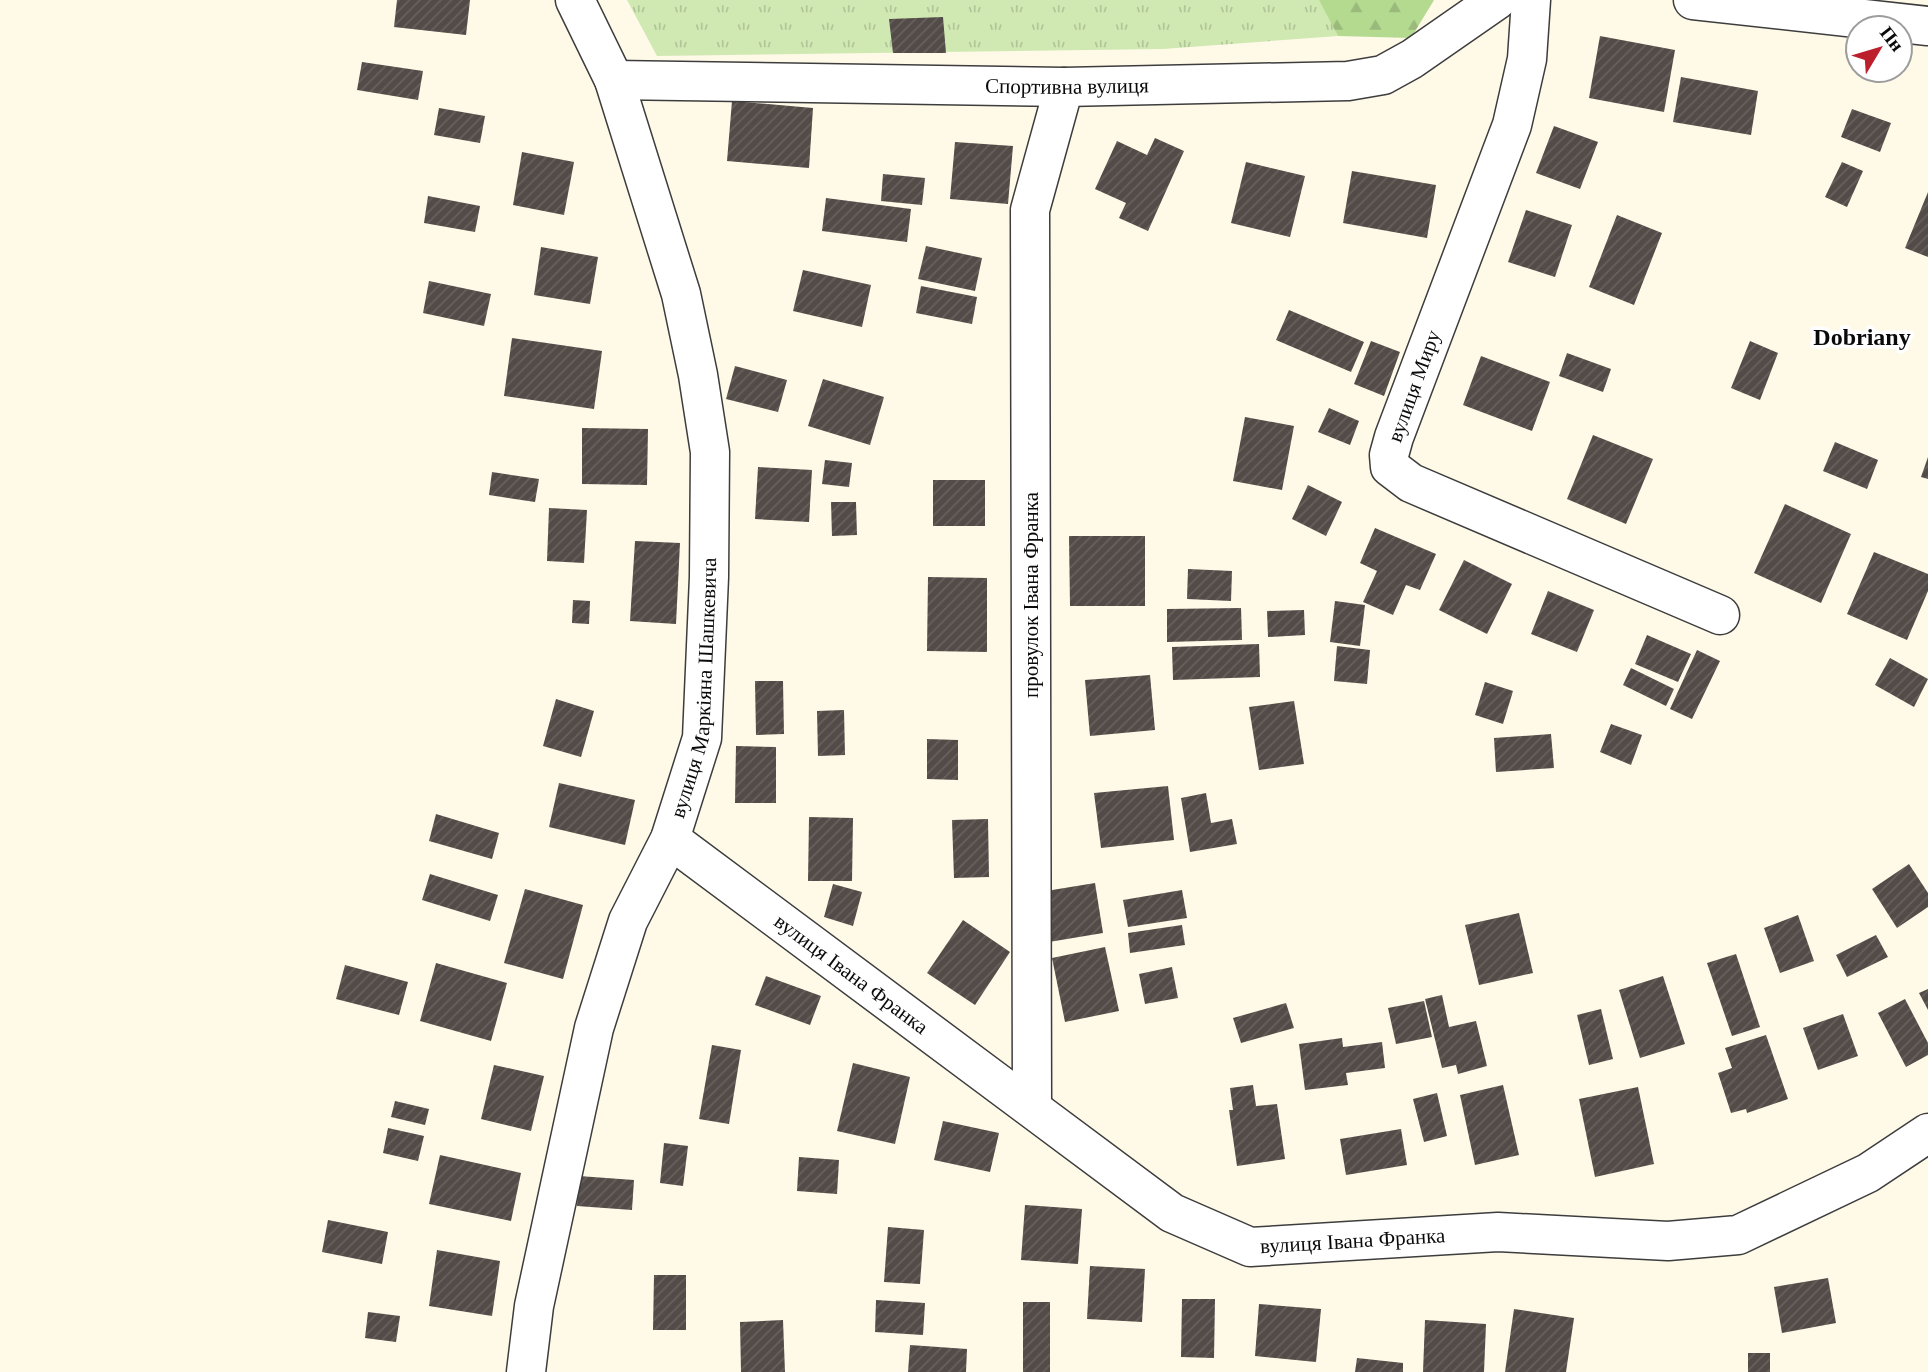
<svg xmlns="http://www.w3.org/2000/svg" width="1928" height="1372" font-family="Georgia,serif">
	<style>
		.grass { fill: url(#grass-tufts) }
		.forest { fill: url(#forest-firs) }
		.building { fill: url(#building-hatch) }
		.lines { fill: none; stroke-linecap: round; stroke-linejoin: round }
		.minor-casing { stroke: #3d3d3d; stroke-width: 41 }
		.minor { stroke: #fff; stroke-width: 38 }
		.labels { text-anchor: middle; stroke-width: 7; stroke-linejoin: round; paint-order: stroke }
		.street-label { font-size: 21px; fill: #0a0a0a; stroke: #fff }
		.quarter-label { font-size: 24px; font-weight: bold; fill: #0a0a0a; stroke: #fff }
	</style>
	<defs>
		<pattern id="grass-tufts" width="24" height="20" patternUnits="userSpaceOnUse" patternTransform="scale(1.75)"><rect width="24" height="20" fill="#d0e9b2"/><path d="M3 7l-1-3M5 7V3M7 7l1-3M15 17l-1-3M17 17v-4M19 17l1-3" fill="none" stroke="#b1c698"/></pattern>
		<pattern id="forest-firs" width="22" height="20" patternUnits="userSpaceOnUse" patternTransform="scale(1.75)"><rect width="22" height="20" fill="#b4da90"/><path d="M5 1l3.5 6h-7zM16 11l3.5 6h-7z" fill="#99ba7b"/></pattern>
		<pattern id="building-hatch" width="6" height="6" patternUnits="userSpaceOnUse" patternTransform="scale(1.75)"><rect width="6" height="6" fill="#534b47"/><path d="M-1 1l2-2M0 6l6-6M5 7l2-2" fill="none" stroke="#67605d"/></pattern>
	</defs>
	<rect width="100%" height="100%" fill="#fffae8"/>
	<path class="grass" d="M627,0H1321L1338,36L1163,49L657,56Z"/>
	<path class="forest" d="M1319,0H1434L1411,38L1338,36Z"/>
	<g class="building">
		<path d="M397,0H470L466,35L394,27Z"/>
		<path d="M943,17L946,53H893L889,19Z"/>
		<path d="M1600,36L1675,50L1664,112L1589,98Z"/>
		<path d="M362,62L423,71L418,100L357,90Z"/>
		<path d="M1681,77L1758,91L1751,135L1673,122Z"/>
		<path d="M732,101L813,108L809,168L727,161Z"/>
		<path d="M439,108L485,116L480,143L434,135Z"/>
		<path d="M1852,109L1891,123L1880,152L1841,137Z"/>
		<path d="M1554,126L1598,142L1580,189L1536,173Z"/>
		<path d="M1155,138L1184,151L1148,231L1119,218L1126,203L1095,189L1117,141L1147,155Z"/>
		<path d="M955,142L1013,146L1008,204L950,199Z"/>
		<path d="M522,152L574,162L564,215L513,205Z"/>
		<path d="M1246,162L1305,176L1290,237L1231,223Z"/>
		<path d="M1842,162L1863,171L1847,207L1825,197Z"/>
		<path d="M1352,171L1436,185L1427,238L1343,223Z"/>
		<path d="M883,174L925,178L922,205L881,201Z"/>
		<path d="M1928,192V257L1905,248Z"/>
		<path d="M428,196L480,206L475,232L424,223Z"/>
		<path d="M826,198L911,209L907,242L822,231Z"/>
		<path d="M1526,210L1572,225L1555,277L1508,262Z"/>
		<path d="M1617,215L1662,233L1634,305L1589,287Z"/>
		<path d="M926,246L982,258L975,291L918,279Z"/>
		<path d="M541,247L598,257L590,304L534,295Z"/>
		<path d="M803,270L871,285L862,327L793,311Z"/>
		<path d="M429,281L491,294L484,326L423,313Z"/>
		<path d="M921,286L977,297L972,324L916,313Z"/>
		<path d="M1289,310L1364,342L1351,372L1276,340Z"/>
		<path d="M512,338L602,351L594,409L504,396Z"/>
		<path d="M1371,341L1400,352L1384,396L1354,384Z"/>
		<path d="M1750,341L1778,353L1760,400L1731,388Z"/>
		<path d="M1567,353L1611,369L1603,392L1559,376Z"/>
		<path d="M1481,356L1550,382L1532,431L1463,405Z"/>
		<path d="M735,366L787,380L778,412L726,399Z"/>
		<path d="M823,379L884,397L870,445L808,426Z"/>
		<path d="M1329,408L1359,421L1350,445L1318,432Z"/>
		<path d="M1245,417L1294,426L1282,490L1233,481Z"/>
		<path d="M582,428L648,429L647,485L582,484Z"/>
		<path d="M1593,435L1653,459L1626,524L1567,499Z"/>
		<path d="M1835,442L1878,460L1867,489L1823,471Z"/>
		<path d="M1928,457V479L1921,477Z"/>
		<path d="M825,460L852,463L849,487L822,484Z"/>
		<path d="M758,467L812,470L809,522L755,519Z"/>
		<path d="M492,472L539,479L535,502L489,495Z"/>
		<rect x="933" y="480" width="52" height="46"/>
		<path d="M1308,485L1342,502L1326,536L1292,519Z"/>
		<path d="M831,502H856L857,535L832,536Z"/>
		<path d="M1785,504L1851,534L1821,603L1754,573Z"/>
		<path d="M549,508L587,510L584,563L547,561Z"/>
		<path d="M1375,528L1436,554L1420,590L1406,585L1393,615L1363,602L1377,571L1360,563Z"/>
		<path d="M1069,536H1145V606H1070Z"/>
		<path d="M635,541L680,543L676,624L630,621Z"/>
		<path d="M1874,552L1928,574V591L1907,640L1847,614Z"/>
		<path d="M1464,560L1512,584L1487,634L1439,610Z"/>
		<path d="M1188,569L1232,571L1231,601L1187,599Z"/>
		<path d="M928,577L987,578V652L927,651Z"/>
		<path d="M1548,591L1594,610L1577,652L1531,634Z"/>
		<path d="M573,600L590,601L589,624L572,623Z"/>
		<path d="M1335,601L1365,605L1360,646L1330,642Z"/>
		<path d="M1241,608L1242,640L1167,642V609Z"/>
		<path d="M1304,610L1305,635L1268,637L1267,611Z"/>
		<path d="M1647,635L1691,654L1678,682L1635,664Z"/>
		<path d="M1259,644L1260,677L1173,680L1172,647Z"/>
		<path d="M1337,646L1370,650L1367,684L1334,681Z"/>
		<path d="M1697,650L1720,661L1692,719L1670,709Z"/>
		<path d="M1890,658L1928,679L1914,707L1875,685Z"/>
		<path d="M1631,668L1674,689L1666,706L1623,685Z"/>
		<path d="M1150,675L1155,730L1090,736L1085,680Z"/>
		<path d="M755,681H783L784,734L756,735Z"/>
		<path d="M1485,682L1513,691L1503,724L1475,715Z"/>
		<path d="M556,699L594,711L581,757L543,746Z"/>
		<path d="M1294,701L1304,764L1259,770L1249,707Z"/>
		<path d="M844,710L845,755L818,756L817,711Z"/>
		<path d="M1611,724L1642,735L1631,765L1600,752Z"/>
		<path d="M1551,734L1554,768L1496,772L1494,738Z"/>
		<path d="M927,739L958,740V780L927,779Z"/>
		<path d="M736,746L776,747V803H735Z"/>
		<path d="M559,783L635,800L625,845L549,827Z"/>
		<path d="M1168,786L1174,840L1101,848L1094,793Z"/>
		<path d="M1206,793L1211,823L1232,819L1237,844L1190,852L1181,798Z"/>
		<path d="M436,814L499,833L492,859L429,841Z"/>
		<path d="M809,817L853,818L852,881H808Z"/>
		<path d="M988,819L989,877L954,878L952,820Z"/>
		<path d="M1909,864L1928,893V907L1897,928L1872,889Z"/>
		<path d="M430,874L498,895L490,921L422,900Z"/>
		<path d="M1095,883L1103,933L1049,942L1040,892Z"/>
		<path d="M833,884L862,892L853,926L824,917Z"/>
		<path d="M525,889L583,905L563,979L504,963Z"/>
		<path d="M1182,890L1187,918L1128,927L1123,900Z"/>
		<path d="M1519,913L1533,973L1479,985L1465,925Z"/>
		<path d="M1798,915L1814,961L1780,973L1764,928Z"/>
		<path d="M963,920L1010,952L975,1005L927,973Z"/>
		<path d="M1182,925L1185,945L1130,953L1128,933Z"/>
		<path d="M1876,935L1888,957L1847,977L1836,955Z"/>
		<path d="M1105,947L1119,1011L1065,1022L1052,958Z"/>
		<path d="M1736,954L1760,1027L1732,1036L1707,963Z"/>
		<path d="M436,963L507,983L491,1041L420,1021Z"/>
		<path d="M345,965L408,982L399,1015L336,999Z"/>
		<path d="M1172,967L1178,998L1145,1004L1139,974Z"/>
		<path d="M766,976L821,996L810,1025L755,1005Z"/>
		<path d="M1663,976L1685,1044L1640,1058L1619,990Z"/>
		<path d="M1928,989V1010L1919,993Z"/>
		<path d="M1442,995L1449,1027L1476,1021L1487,1066L1458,1074L1456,1065L1442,1068L1425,999Z"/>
		<path d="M1905,999L1928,1043V1055L1906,1067L1878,1013Z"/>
		<path d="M1424,1001L1432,1037L1396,1044L1388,1008Z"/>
		<path d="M1286,1003L1294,1028L1241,1043L1233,1018Z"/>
		<path d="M1601,1009L1613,1059L1589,1065L1577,1015Z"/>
		<path d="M1843,1014L1858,1056L1818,1070L1803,1028Z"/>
		<path d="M1766,1035L1788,1099L1747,1113L1746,1109L1731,1113L1718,1073L1732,1068L1725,1048Z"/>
		<path d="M1342,1038L1343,1047L1382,1042L1385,1068L1346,1073L1348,1085L1305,1090L1299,1044Z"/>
		<path d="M712,1045L741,1050L729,1124L699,1119Z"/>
		<path d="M853,1063L910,1077L895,1144L837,1131Z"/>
		<path d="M494,1065L544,1076L531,1131L481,1119Z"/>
		<path d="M1253,1085L1256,1106L1277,1104L1285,1159L1237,1166L1229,1110H1233L1230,1088Z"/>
		<path d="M1503,1085L1519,1155L1475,1165L1460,1095Z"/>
		<path d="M1638,1087L1654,1164L1595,1177L1579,1099Z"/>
		<path d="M1437,1093L1447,1136L1424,1142L1413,1099Z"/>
		<path d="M395,1101L429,1109L425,1125L391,1117Z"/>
		<path d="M943,1121L999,1133L990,1172L934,1160Z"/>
		<path d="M388,1128L424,1136L418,1161L383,1153Z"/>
		<path d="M1401,1129L1407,1165L1346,1175L1340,1139Z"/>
		<path d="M664,1143L688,1146L683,1186L660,1183Z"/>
		<path d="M440,1155L521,1173L511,1221L429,1204Z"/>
		<path d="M799,1157L839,1160L837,1194L797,1191Z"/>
		<path d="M579,1176L634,1180L632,1210L577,1206Z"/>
		<path d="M1025,1205L1082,1209L1078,1264L1021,1260Z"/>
		<path d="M328,1220L388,1232L382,1264L322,1252Z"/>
		<path d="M888,1227L924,1230L920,1284L884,1282Z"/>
		<path d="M437,1250L500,1261L492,1316L429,1306Z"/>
		<path d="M1090,1266L1145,1269L1142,1322L1087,1319Z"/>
		<path d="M654,1275H686V1330H653Z"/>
		<path d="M1828,1278L1836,1323L1782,1333L1774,1287Z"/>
		<path d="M1182,1299H1215L1214,1358L1181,1357Z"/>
		<path d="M876,1300L925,1303L923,1335L875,1332Z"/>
		<rect x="1023" y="1302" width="27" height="70"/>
		<path d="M1259,1304L1321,1309L1316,1362L1255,1356Z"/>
		<path d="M1514,1309L1574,1318L1566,1372H1505Z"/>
		<path d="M368,1312L400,1316L396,1342L365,1338Z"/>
		<path d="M783,1320L785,1372H741L740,1322Z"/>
		<path d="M1425,1320L1486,1324L1484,1372H1423Z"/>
		<path d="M910,1345L967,1349L966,1372H908Z"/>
		<rect x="1748" y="1353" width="22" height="19"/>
		<path d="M1357,1358L1403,1363V1372H1355Z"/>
	</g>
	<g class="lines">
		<defs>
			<g id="minor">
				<path d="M1531,0L1527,59L1512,125L1394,437L1389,455L1390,467L1411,483L1720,615"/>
				<path d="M1693,0L1928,26"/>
				<path id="s1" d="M614,80L1064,87L1348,81L1383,75L1412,59L1497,0"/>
				<path id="s2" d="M670,839L1172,1213L1250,1247L1498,1232L1668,1241L1738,1235L1868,1173L1928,1133"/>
				<path d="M1032,1108L1030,210L1064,87"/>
				<path id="s3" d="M526,1372L534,1306L594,1028L628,921L670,839L702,738L709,577L710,452L698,375L681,294L614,80L575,0"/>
			</g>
		</defs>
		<use href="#minor" class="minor-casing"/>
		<use href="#minor" class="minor"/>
	</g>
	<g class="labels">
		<g class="street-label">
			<text dy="7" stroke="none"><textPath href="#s1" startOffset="453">Спортивна вулиця</textPath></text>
			<text transform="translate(1414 386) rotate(-70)" y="7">вулиця Миру</text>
			<text transform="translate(1031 595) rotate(-90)" y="7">провулок Івана Франка</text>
			<text dy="7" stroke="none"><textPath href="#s3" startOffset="710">вулиця Маркіяна Шашкевича</textPath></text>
			<text dy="7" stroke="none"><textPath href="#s2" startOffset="226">вулиця Івана Франка</textPath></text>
			<text dy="7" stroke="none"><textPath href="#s2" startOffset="814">вулиця Івана Франка</textPath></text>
		</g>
		<g class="quarter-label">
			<text x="1862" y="345">Dobriany</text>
		</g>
	</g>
	<g transform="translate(1879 49) rotate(52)"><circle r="33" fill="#ffffff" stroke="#9d9d9d" stroke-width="2"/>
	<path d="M0-5L12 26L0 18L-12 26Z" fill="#bd202d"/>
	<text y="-10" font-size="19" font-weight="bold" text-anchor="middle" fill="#0a0a0a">Пн</text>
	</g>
</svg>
